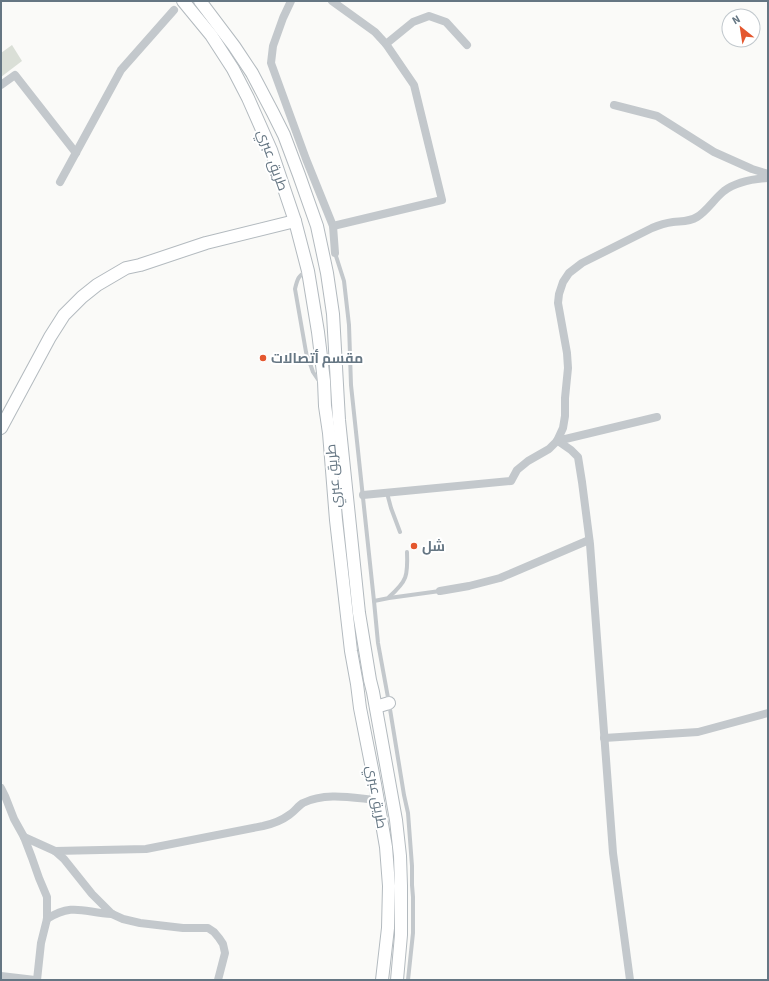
<svg xmlns="http://www.w3.org/2000/svg" width="769" height="981" font-family="'Source Sans 3',Cairo,sans-serif">
	<style>
		.green { fill: #dadfd7 }
		.lines { fill: none; stroke-linecap: round; stroke-linejoin: round }
		.secondary-casing { stroke: #b3babf; stroke-width: 14 }
		.service { stroke: #c3c8cc; stroke-width: 4 }
		.minor { stroke: #c3c8cc; stroke-width: 8 }
		.secondary { stroke: #fff; stroke-width: 12 }
		.poi-dot { fill: #e4572e; stroke: #fff; stroke-width: 1.5 }
		.labels { text-anchor: middle; stroke-width: 4; stroke-linejoin: round; paint-order: stroke }
		.street-label { font-size: 14px; fill: #657683; stroke: #fff }
		.poi-label { font-size: 14px; font-weight: bold; fill: #657683; stroke: #fff; text-anchor: start }
	</style>
	<rect width="100%" height="100%" fill="#fafaf8"/>
	<path class="green" d="M12,45L22,61L1,77V53Z"/>
	<g class="lines">
		<defs>
			<g id="secondary">
				<path d="M183,1L211,35L233,69L248,98L271,150L295,221L308,271L318,332L324,381L325,406L329,433L336,520L351,651L357,684L360,708L375,784L386,847L389,886L388,928L382,980"/>
				<path d="M200,1L234,46L252,73L273,113L284,135L299,175L317,226L327,273L333,314L339,420L359,613L370,680L373,692L396,820L400,856L401,886V935L397,980"/>
				<path d="M1,428L50,337L64,315L82,297L97,285L126,268L140,265L206,243L295,221"/>
				<path d="M376,707L389,703"/>
			</g>
		</defs>
		<use href="#secondary" class="secondary-casing"/>
		<g class="service">
			<path d="M335,253L344,281L349,325L351,385L374,601L378,643L389,703L404,795L408,813L412,866V885L413,897V933L408,980"/>
			<path d="M306,272C298,275 297,281 295,289L306,352L313,372L321,384"/>
			<path d="M387,493L391,508L400,532"/>
			<path d="M389,597C407,581 408,576 407,552"/>
			<path d="M374,601L389,598L440,591"/>
		</g>
		<g class="minor">
			<path d="M291,1L283,18L273,46L271,63L306,159L333,226L335,253"/>
			<path d="M332,1L375,32L386,44L414,85L442,200L333,226"/>
			<path d="M386,44L413,22L429,16L446,22L467,45"/>
			<path d="M1,85L15,75L76,153"/>
			<path d="M614,105L657,116L714,152L752,169L768,174"/>
			<path d="M60,182L121,70L174,10"/>
			<path d="M557,441L657,417"/>
			<path d="M558,441L571,450L578,457L582,482L590,544L613,853L630,980"/>
			<path d="M363,495L511,481L517,470L528,461L549,449L557,441L563,428L565,416V398L568,368L567,353L558,303L559,294L563,282L569,273L582,263L652,228C659,225 665,223 673,222C681,221 689,222 697,217C707,211 714,199 724,191C736,182 753,179 768,178"/>
			<path d="M440,591L469,586L500,578L589,540"/>
			<path d="M604,738L698,732L768,713"/>
			<path d="M1,788L5,796L14,819L24,837L32,858L39,878L47,897V919L41,943L37,980"/>
			<path d="M24,837L55,851L64,859L92,894L112,914L123,919L140,923L183,928H208L214,932L219,938L223,944L225,953L218,980"/>
			<path d="M55,851L146,849L263,826C272,824 281,821 289,815C294,812 298,806 303,803C326,792 353,798 377,800"/>
			<path d="M47,919C73,902 85,913 112,914"/>
			<path d="M1,976L35,980"/>
		</g>
		<use href="#secondary" class="secondary"/>
	</g>
	<g class="poi-dot">
		<circle cx="263" cy="358" r="4"/>
		<circle cx="414" cy="546" r="4"/>
	</g>
	<g class="labels">
		<g class="street-label">
			<text transform="translate(273 160) rotate(70)" y="5">طريق عبري</text>
			<text transform="translate(333 476) rotate(-95)" y="5">طريق عبري</text>
			<text transform="translate(377 797) rotate(80)" y="5">طريق عبري</text>
		</g>
		<g class="poi-label">
			<text x="271" y="363">مقسم أتصالات</text>
			<text x="422" y="551">شل</text>
		</g>
	</g>
	<rect width="769" height="981" fill="none" stroke="#657683" stroke-width="4"/>
	<g transform="translate(741 28) rotate(330)"><circle r="19" fill="#ffffff" stroke="#c1c8cd"/>
	<path d="M0-3L7 15L0 10L-7 15Z" fill="#e4572e"/>
	<text y="-6" font-size="11" font-weight="bold" text-anchor="middle" fill="#657683">N</text>
	</g>
</svg>
